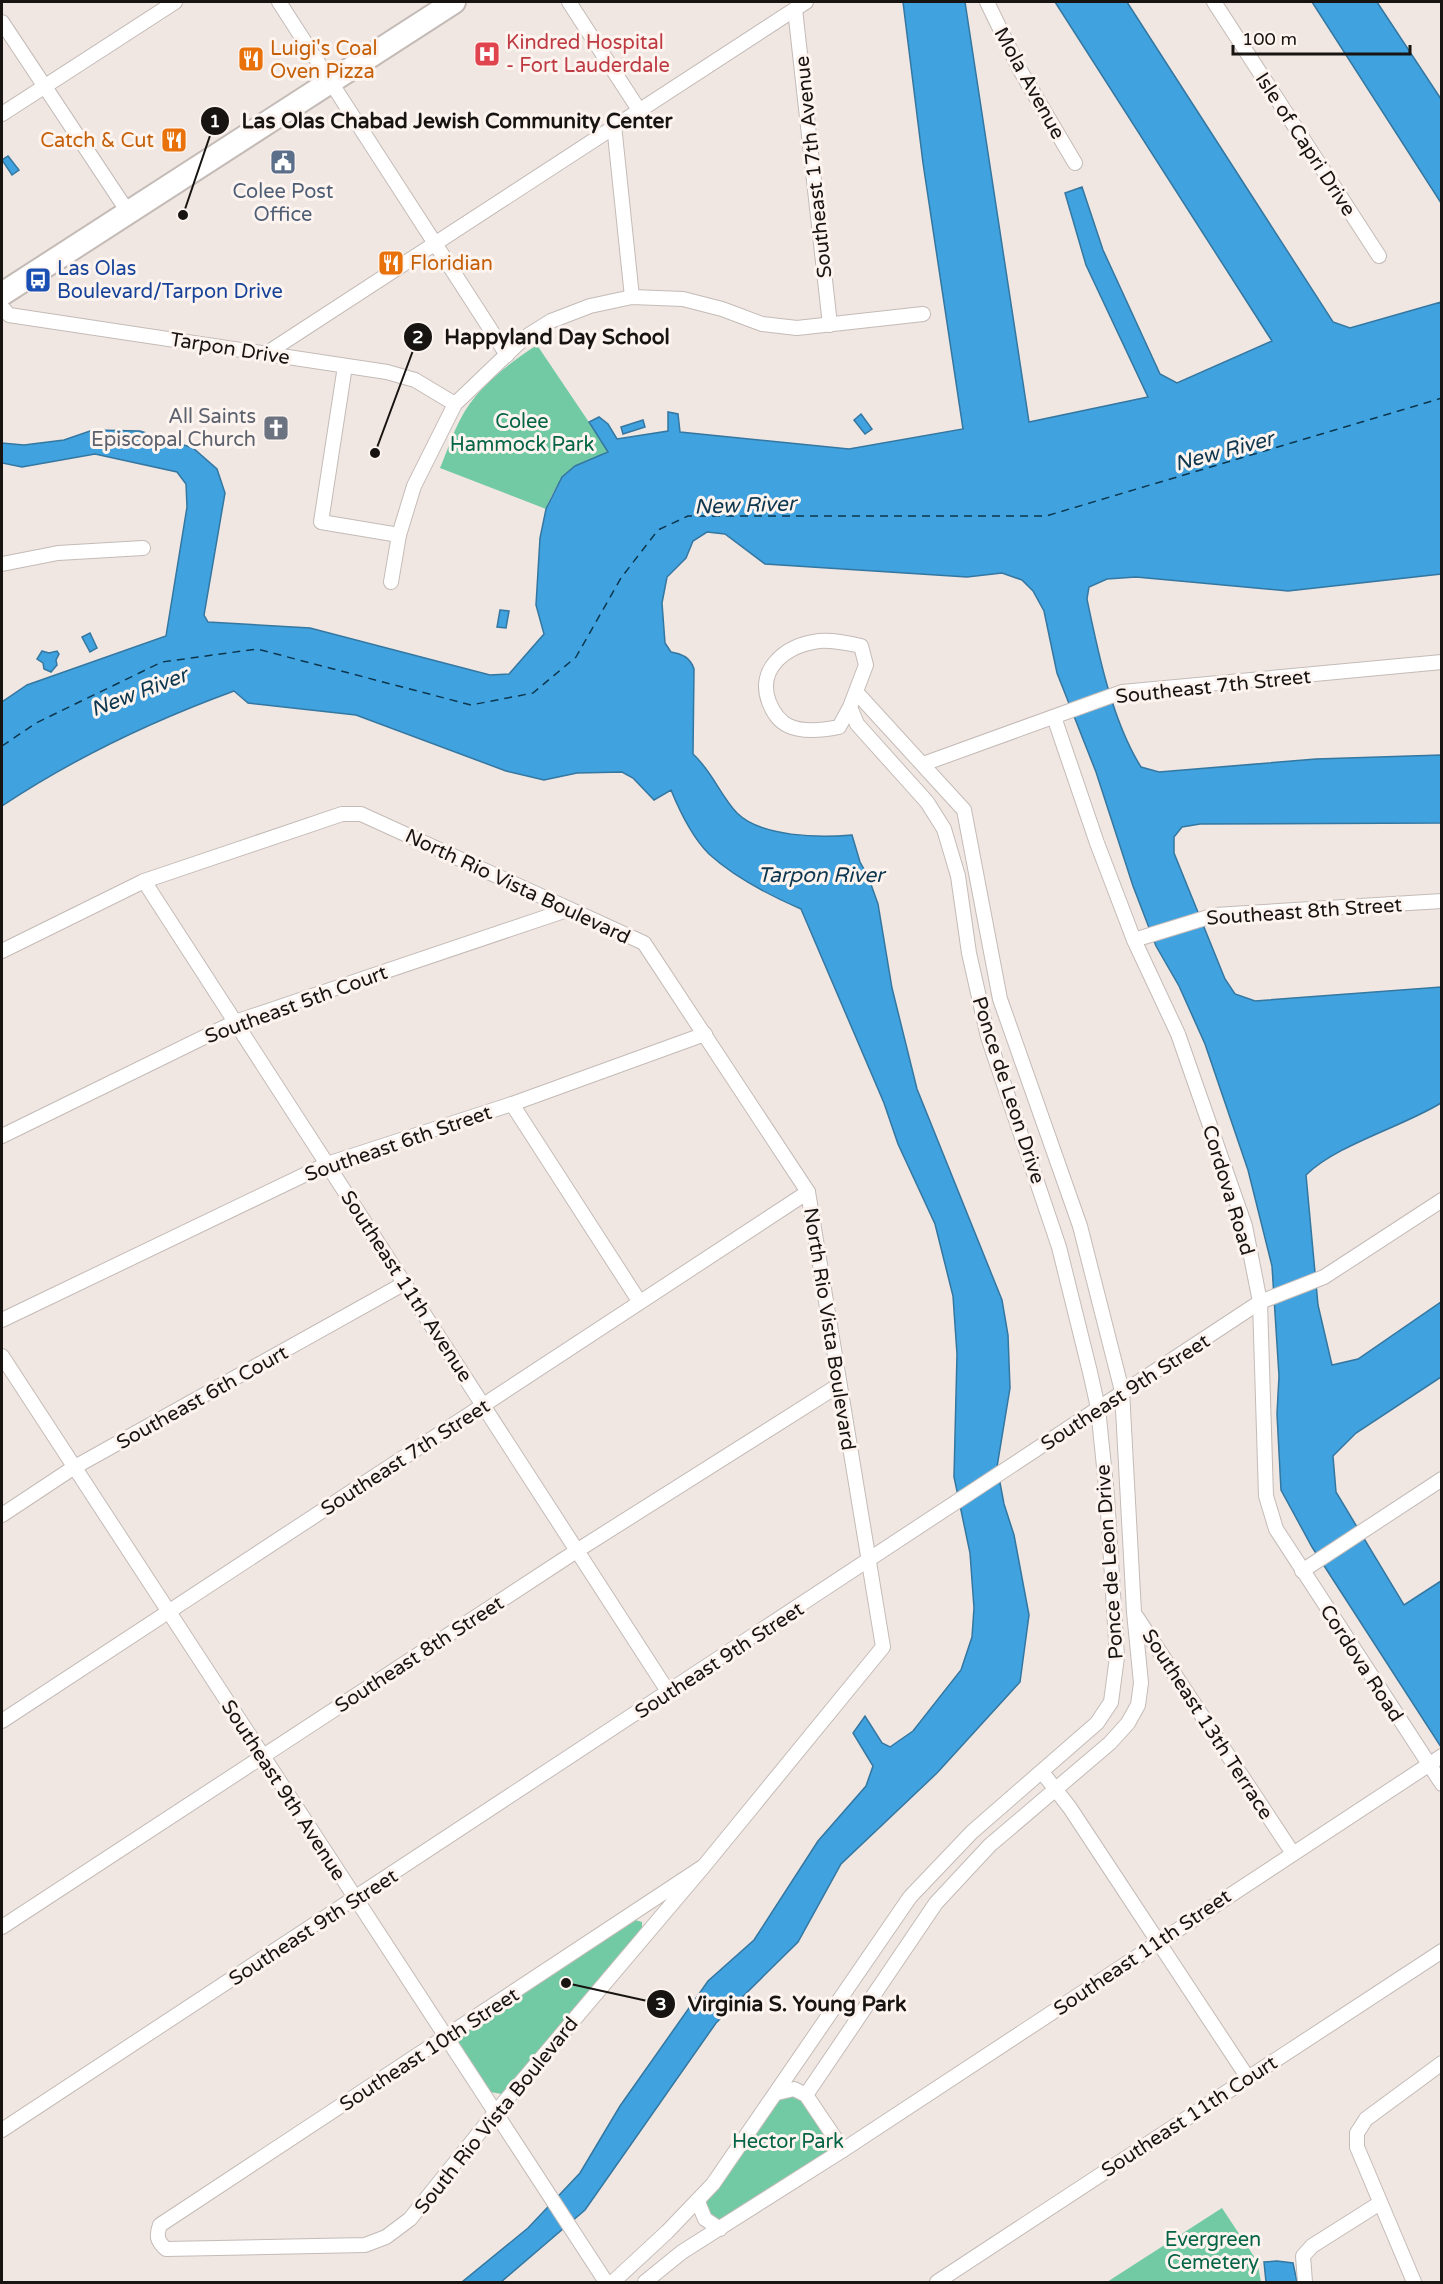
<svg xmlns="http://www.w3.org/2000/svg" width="1443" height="2284" font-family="'Varela Round',sans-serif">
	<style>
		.green { fill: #72caa4 }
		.water { fill: #40a2de; stroke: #3477a1; stroke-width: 1.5 }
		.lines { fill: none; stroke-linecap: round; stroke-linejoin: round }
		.ferry { stroke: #0d374f; stroke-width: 1.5; stroke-dasharray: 8 6; stroke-linecap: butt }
		.minor-casing { stroke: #c4bbb7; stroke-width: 16 }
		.primary-casing { stroke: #c4bbb7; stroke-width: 26 }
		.minor { stroke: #fff; stroke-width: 14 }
		.primary { stroke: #fff; stroke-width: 22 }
		.labels { text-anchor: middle; stroke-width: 6; stroke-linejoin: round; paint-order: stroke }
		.health-label { font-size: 20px; fill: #be3a42; stroke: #fdf4f0; text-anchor: start }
		.food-label { font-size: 20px; fill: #c56008; stroke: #fdf4f0; text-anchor: start }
		.street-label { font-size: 20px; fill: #171412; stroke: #fdf4f0 }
		.service-label { font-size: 20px; fill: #4e5e75; stroke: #fdf4f0 }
		.transit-label { font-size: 20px; fill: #164399; stroke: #fdf4f0; text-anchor: start }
		.worship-label { font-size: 20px; fill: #5b616d; stroke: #fdf4f0; text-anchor: end }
		.park-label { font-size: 20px; fill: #046446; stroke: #fdf4f0 }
		.water-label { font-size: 21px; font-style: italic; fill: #0d374f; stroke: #fdf4f0 }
		.leader { fill: none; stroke: #171412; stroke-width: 2 }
		.callout-dot { fill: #171412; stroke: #fdf4f0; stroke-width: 2 }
		.mark-label { font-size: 18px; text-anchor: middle; font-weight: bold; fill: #fff }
		.callout-label { font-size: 21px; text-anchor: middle; font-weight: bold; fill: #171412; stroke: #fdf4f0; stroke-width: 6; stroke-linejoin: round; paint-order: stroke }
	</style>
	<rect width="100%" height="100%" fill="#f0e6e2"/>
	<g class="green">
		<path d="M537,345L609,452C574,466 560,472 546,509L440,468C447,452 452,435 460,420C476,388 508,364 537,345Z"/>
		<path d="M632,1919L642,1922V1932L502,2094L490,2092L457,2044L460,2035Z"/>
		<path d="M793,2094C807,2104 837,2137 825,2156L721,2222L710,2218L706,2204L709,2198L779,2097Z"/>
		<path d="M1222,2208L1257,2261L1261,2282H1107Z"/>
	</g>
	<g class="water">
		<path d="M903,2H965L1029,422L1148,397L1086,265L1065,193L1082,187L1103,250L1160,374L1177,383L1272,341L1055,2H1127L1333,322L1350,328L1441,302V574L1288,591L1136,577L1107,579L1089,587L1087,599C1098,652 1112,721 1141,767L1159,772L1316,759L1441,755V823L1200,824L1182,827L1174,837V853L1225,979L1235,994L1255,1001L1441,987V1103C1402,1127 1336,1145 1306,1175L1318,1305L1332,1365L1358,1359L1441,1302V1377L1356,1433L1333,1456L1336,1492L1404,1605L1441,1581V1747L1312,1547L1281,1490L1277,1414L1279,1376L1272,1266L1248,1170L1205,1044L1179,986L1156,946L1133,886L1096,772L1057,673L1044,611L1033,591L1022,580L1002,573L967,577L765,564L725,534L707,532L693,541L686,558L667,577L662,603L665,643L671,652C682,654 690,657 694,669L693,754C712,771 720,795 737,813C761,837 819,838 852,835L860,862L868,876L878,904L892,988L917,1089L1002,1300L1008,1335L1010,1388L997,1467L1004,1504L1014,1535L1029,1615L1020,1682L937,1773L841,1864L798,1942L716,2023L585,2210L501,2282H462L528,2228L580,2173L620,2106L708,1981L754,1940L818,1841L866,1786L873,1766L853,1733L865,1716L882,1743L890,1747L913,1731L961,1670L972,1637L974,1608L970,1553L954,1477L957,1354L953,1296L935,1224L898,1144L884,1103L801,909C771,896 733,876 709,854C692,837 680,812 671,790L654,800L633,778L622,772L577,773L544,780L506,771L356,715L248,703L234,691C152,721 74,758 2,806V702L27,685L166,636L187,507L186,484L177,472L95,454L22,467L2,463V443L24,445L64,440L93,430L140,431L193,448L217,469L225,493L204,615L208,622L310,628L490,675L509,674L544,634L536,605L540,538L546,509L562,477L575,466L608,452L589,422L599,417L608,424L617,439L668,431V412L678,414L680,432L849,449L963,429L923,163Z"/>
		<path d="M1312,2H1377L1441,99V203Z"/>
		<path d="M8,156L19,170L12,175L2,160Z"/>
		<path d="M861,414L872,429L865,434L854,420Z"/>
		<path d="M643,420L645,427L623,434L621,427Z"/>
		<path d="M500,610L509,611L506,628L497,627Z"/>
		<path d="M90,633L97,648L90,652L82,637Z"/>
		<path d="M42,651L49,653L57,651L59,654L56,660L57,665L51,672L44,669L43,663L37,659Z"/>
		<path d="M1277,2261L1293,2263L1297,2282H1266L1264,2262Z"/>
	</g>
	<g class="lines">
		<path class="ferry" d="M2,746L36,723L162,662L257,649L471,705L533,693L576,657L621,578L658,530L688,516H1046L1442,398"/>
		<defs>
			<g id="minor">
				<path d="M279,2L507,355"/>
				<path d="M569,2L639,110"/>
				<path d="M987,2L1020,70L1075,163"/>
				<path d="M1214,2L1379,256"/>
				<path d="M795,9L830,325"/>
				<path d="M2,22L128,212"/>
				<path d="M2,114L175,2"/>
				<path d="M614,125L632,297"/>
				<path d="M2,307L9,315L387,372L415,380L455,404"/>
				<path d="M267,353L806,2"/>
				<path d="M345,366L321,522L399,535"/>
				<path d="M2,564L58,553L143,548"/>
				<path d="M391,582L399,535L414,486L455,404L524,338L551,321L590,306L632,297L683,299L722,309L762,324L797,328L923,314"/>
				<path d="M1054,717L1097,843L1134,940L1178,1034L1245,1226L1260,1302L1266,1496L1276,1529L1442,1784"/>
				<path d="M923,764L1122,692L1442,662"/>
				<path d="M144,881L669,1693"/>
				<path d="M1134,940L1215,915L1442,901"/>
				<path d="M2,951L144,881L342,814H361L644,943L808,1192L883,1647L704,1866L495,2113L410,2219L386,2237L365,2245L166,2249C157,2241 156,2236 160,2225L704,1866"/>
				<path d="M512,1104L639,1301"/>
				<path d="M2,1136L235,1022L567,910"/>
				<path d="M2,1320L327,1164L512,1104L705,1034"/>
				<path d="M2,1356L606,2282"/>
				<path d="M2,1515L73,1468L405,1283"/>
				<path d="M1302,1571L1442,1479"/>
				<path d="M1136,1616L1292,1852"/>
				<path d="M2,1721L808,1192"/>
				<path d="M1042,1772L1070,1808L1248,2078"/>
				<path d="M2,1927L578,1550L839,1385"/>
				<path d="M777,2093L794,2089L806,2095L843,2150"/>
				<path d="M806,2095L936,1903L990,1845L1110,1743L1128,1723L1138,1705L1141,1683L1134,1612L1122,1391L1080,1226L1000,999L964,810L857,693"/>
				<path d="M2,2130L1260,1302L1324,1277L1442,1200"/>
				<path d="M698,2202L705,2219L720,2229"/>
				<path d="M613,2282L667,2232L713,2184L910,1897L972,1832L1097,1723L1111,1702L1117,1657L1107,1496L1098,1408L1090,1372L1059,1247L988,1037L969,953L958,876L944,829L927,802L857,724L850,707L866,665L861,646C847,643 833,640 819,641C787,645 756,668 769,702C773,712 778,721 789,726C804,733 824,730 839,727L850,707"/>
				<path d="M645,2282L682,2252L843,2150L1442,1756"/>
				<path d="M937,2282L1442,1951"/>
				<path d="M1305,2282L1303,2256L1312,2246L1380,2203"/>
				<path d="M1414,2282L1357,2147V2133L1366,2119L1442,2063"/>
			</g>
			<path id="primary" d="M2,294L454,2"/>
		</defs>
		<use href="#minor" class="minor-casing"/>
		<use href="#primary" class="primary-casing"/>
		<use href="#minor" class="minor"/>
		<use href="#primary" class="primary"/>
	</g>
	<defs>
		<symbol id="hospital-square" viewBox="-11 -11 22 22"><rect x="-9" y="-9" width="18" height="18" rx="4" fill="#e0444e" stroke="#fdf4f0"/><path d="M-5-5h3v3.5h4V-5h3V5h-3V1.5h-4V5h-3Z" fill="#fff"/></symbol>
		<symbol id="restaurant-square" viewBox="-11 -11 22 22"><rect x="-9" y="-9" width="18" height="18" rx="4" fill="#e8710a" stroke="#fdf4f0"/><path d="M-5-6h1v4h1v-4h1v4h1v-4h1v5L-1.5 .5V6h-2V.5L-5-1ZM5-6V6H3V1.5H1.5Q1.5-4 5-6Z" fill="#fff"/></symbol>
		<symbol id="civic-square" viewBox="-11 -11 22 22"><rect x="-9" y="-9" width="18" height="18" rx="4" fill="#5c6f8a" stroke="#fdf4f0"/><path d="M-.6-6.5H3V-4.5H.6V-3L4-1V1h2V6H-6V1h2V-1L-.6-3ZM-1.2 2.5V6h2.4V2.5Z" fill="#fff"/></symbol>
		<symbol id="bus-square" viewBox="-11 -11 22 22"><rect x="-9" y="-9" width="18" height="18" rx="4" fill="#1a4fb4" stroke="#fdf4f0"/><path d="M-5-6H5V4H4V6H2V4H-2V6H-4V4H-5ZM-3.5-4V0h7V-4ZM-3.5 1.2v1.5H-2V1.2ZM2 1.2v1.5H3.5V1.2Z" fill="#fff"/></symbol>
		<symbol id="church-square" viewBox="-11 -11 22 22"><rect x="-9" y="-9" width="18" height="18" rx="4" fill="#6b7280" stroke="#fdf4f0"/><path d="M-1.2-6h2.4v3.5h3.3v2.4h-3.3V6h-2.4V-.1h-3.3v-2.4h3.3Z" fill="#fff"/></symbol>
	</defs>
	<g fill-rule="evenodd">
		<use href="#hospital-square" x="472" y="39" width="30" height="30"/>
		<use href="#restaurant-square" x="236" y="44" width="30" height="30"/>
		<use href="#restaurant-square" x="159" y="125" width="30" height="30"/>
		<use href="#civic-square" x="268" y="147" width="30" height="30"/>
		<use href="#restaurant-square" x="376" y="248" width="30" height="30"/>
		<use href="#bus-square" x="23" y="265" width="30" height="30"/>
		<use href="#church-square" x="261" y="413" width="30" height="30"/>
	</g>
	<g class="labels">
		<g class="health-label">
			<text x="506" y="49">Kindred Hospital<tspan x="506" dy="23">- Fort Lauderdale</tspan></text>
		</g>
		<g class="food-label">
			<text x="270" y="55">Luigi's Coal<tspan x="270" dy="23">Oven Pizza</tspan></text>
			<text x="154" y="147" text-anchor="end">Catch &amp; Cut</text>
			<text x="410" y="270">Floridian</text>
		</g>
		<g class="street-label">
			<text transform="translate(1030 83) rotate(61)" y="7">Mola Avenue</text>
			<text transform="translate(1306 144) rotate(57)" y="7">Isle of Capri Drive</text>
			<text transform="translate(813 167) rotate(-96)" y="7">Southeast 17th Avenue</text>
			<text transform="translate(230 348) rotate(9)" y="7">Tarpon Drive</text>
			<text transform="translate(1213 686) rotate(-6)" y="7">Southeast 7th Street</text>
			<text transform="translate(518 886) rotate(25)" y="7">North Rio Vista Boulevard</text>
			<text transform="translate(1304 911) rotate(-4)" y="7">Southeast 8th Street</text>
			<text transform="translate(296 1004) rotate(-20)" y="7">Southeast 5th Court</text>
			<text transform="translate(1009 1090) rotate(72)" y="7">Ponce de Leon Drive</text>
			<text transform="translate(398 1143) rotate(-19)" y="7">Southeast 6th Street</text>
			<text transform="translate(1229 1190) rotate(73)" y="7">Cordova Road</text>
			<text transform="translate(407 1286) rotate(57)" y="7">Southeast 11th Avenue</text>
			<text transform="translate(830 1329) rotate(81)" y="7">North Rio Vista Boulevard</text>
			<text transform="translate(1125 1392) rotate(-33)" y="7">Southeast 9th Street</text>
			<text transform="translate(202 1397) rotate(-29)" y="7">Southeast 6th Court</text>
			<text transform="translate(405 1457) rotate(-33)" y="7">Southeast 7th Street</text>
			<text transform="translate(1109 1562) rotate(-94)" y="7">Ponce de Leon Drive</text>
			<text transform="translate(419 1654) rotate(-33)" y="7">Southeast 8th Street</text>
			<text transform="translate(719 1660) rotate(-33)" y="7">Southeast 9th Street</text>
			<text transform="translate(1362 1663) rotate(57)" y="7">Cordova Road</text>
			<text transform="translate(1208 1724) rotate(57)" y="7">Southeast 13th Terrace</text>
			<text transform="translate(284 1790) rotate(57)" y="7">Southeast 9th Avenue</text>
			<text transform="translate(313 1927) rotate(-33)" y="7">Southeast 9th Street</text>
			<text transform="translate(1142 1952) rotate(-34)" y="7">Southeast 11th Street</text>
			<text transform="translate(429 2049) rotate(-33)" y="7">Southeast 10th Street</text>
			<text transform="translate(496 2115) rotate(-51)" y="7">South Rio Vista Boulevard</text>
			<text transform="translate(1189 2116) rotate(-33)" y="7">Southeast 11th Court</text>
		</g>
		<g class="service-label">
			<text x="283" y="198">Colee Post<tspan x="283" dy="23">Office</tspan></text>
		</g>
		<g class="transit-label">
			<text x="57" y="275">Las Olas<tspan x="57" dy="23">Boulevard/Tarpon Drive</tspan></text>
		</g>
		<g class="worship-label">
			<text x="256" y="423">All Saints<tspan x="256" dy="23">Episcopal Church</tspan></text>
		</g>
		<g class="park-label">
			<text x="522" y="428">Colee<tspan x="522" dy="23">Hammock Park</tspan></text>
			<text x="788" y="2148">Hector Park</text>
			<text x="1213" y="2246">Evergreen<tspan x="1213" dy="23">Cemetery</tspan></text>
		</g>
		<g class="water-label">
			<text transform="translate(1224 451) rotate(-15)" y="7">New River</text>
			<text transform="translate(745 505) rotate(-2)" y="7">New River</text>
			<text transform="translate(139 692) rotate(-21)" y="7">New River</text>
			<text x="821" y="882">Tarpon River</text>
		</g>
	</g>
	<path class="leader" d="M183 215L215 121M375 453L418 337M566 1983L661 2004"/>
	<g class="callout-dot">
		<circle cx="183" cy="215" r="6"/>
		<circle cx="375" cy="453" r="6"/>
		<circle cx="566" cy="1983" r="6"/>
		<circle cx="215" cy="121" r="15"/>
		<circle cx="418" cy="337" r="15"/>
		<circle cx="661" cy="2004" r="15"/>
	</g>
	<g class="mark-label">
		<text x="215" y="127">1</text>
		<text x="418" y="343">2</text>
		<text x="661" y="2010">3</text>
	</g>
	<g class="callout-label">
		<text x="457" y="128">Las Olas Chabad Jewish Community Center</text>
		<text x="557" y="344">Happyland Day School</text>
		<text x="797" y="2011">Virginia S. Young Park</text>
	</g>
	<rect width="1443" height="2284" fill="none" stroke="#171412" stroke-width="6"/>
	<path d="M1233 45v9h177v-9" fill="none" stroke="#171412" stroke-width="3"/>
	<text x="1242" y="45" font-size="18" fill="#171412" stroke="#fdf4f0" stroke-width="4.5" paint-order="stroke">100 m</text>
</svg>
